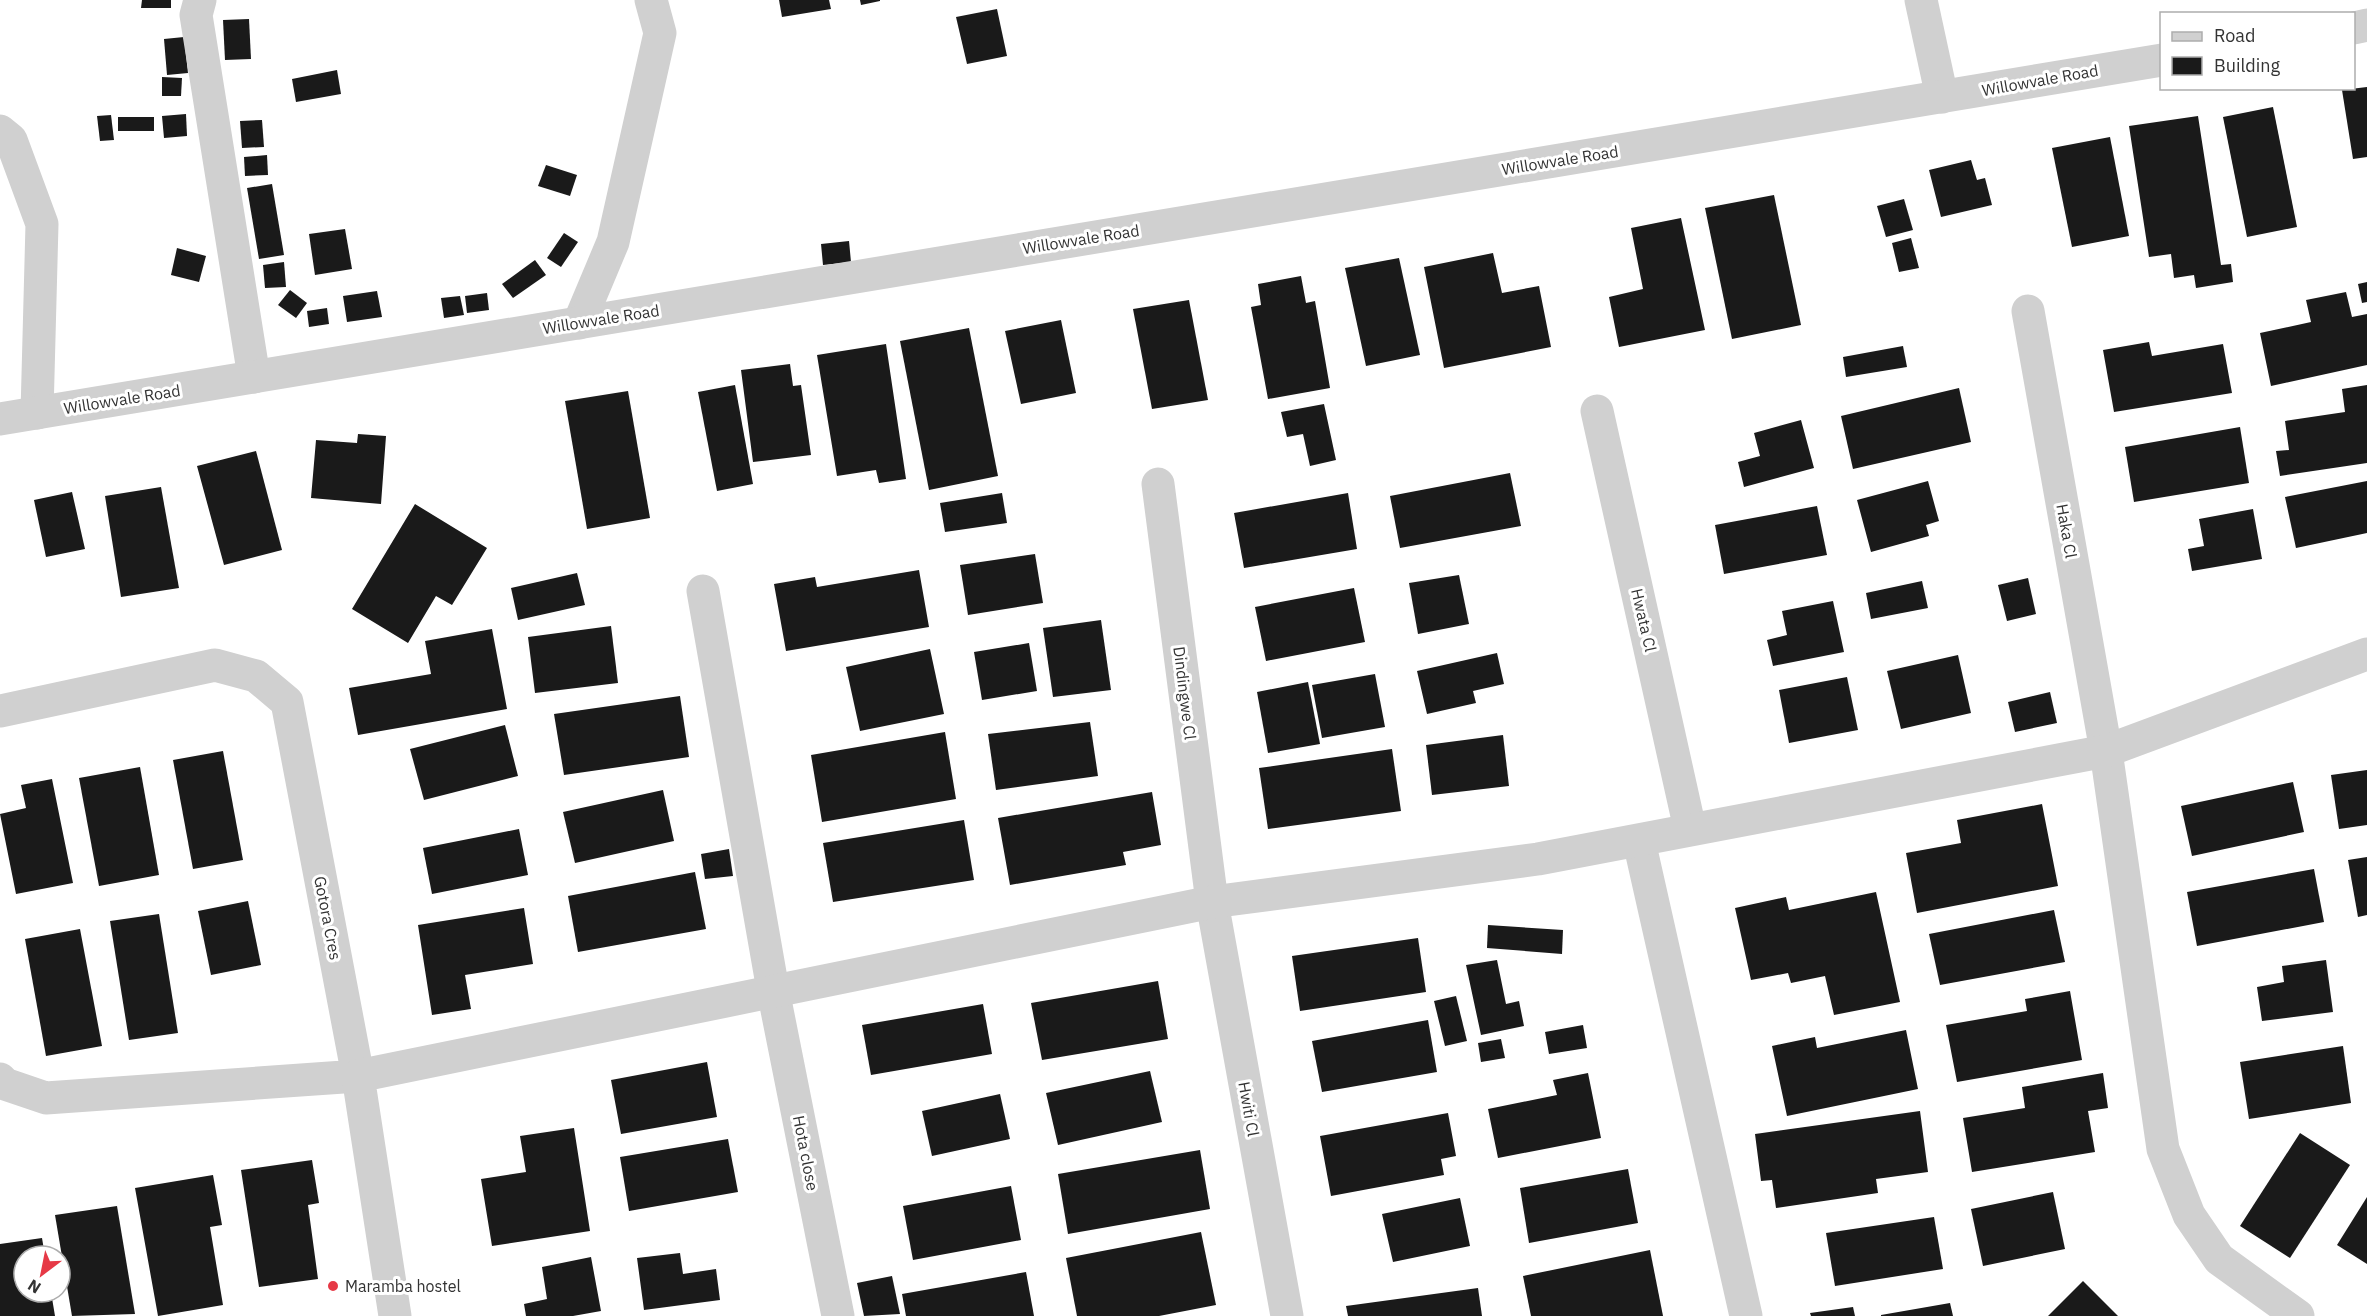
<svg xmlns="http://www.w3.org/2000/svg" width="2367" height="1316" font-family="'IBM Plex Sans',sans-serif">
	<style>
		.building { fill: #1a1a1a }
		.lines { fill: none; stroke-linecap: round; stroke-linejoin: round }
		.minor { stroke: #d0d0d0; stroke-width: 33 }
		.poi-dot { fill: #e63946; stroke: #fff; stroke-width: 2 }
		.labels { text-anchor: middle; stroke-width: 6; stroke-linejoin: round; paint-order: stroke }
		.street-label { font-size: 16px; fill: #333; stroke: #fff }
		.poi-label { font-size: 16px; fill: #333; stroke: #fff; text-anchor: start }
	</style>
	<rect width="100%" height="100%" fill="#fff"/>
	<g class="building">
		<path d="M142,0H171V8H141Z"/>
		<path d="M779,0H829L831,9L782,17Z"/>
		<path d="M860,0H880V1L861,5Z"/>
		<path d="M997,9L1007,56L967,64L956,17Z"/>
		<path d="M249,19L251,59L225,60L223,20Z"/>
		<path d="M184,37L188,73L167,75L164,39Z"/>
		<path d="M337,70L341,94L296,102L292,79Z"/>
		<path d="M162,77L182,78L181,96H162Z"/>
		<path d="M2367,87V157L2353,159L2342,90Z"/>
		<path d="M2273,107L2297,227L2247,237L2223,117Z"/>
		<path d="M186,114L187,136L164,138L162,116Z"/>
		<path d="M111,115L114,140L100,141L97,116Z"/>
		<path d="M2198,116L2221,265L2231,264L2233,282L2196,288L2194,275L2174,278L2171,254L2149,257L2129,126Z"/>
		<rect x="118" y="117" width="36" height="14"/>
		<path d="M262,120L264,147L242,148L240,121Z"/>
		<path d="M2110,137L2129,236L2072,247L2052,148Z"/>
		<path d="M267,155L268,175L245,176L244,157Z"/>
		<path d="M1971,160L1977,180L1985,178L1992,205L1941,217L1929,170Z"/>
		<path d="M546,165L577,175L570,196L538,186Z"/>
		<path d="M272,184L284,255L259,259L247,188Z"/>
		<path d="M1774,195L1801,325L1732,339L1705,208Z"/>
		<path d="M1904,199L1913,230L1886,237L1877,206Z"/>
		<path d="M1681,218L1705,330L1619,347L1609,297L1643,289L1631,228Z"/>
		<path d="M345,229L352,269L315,275L309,234Z"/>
		<path d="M564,233L578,242L561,267L547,258Z"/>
		<path d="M1911,238L1919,268L1899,272L1892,243Z"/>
		<path d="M849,241L851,262L823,265L821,244Z"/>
		<path d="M177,248L206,256L199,282L171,275Z"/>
		<path d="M1493,253L1502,293L1539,286L1551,347L1444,368L1424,267Z"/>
		<path d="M1399,258L1420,355L1366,366L1345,268Z"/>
		<path d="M535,260L546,275L513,298L502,284Z"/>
		<path d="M284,262L286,287L265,288L263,265Z"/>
		<path d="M1301,276L1306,303L1315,301L1330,388L1268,399L1251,307L1261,305L1258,284Z"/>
		<path d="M2367,282V302L2362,303L2358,284Z"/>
		<path d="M290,290L307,303L296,318L278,305Z"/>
		<path d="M377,291L382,317L347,322L343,296Z"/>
		<path d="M2346,292L2352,317L2367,314V365L2271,386L2260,333L2311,322L2306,300Z"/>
		<path d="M487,293L489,310L467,313L465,296Z"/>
		<path d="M460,296L464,315L444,318L441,298Z"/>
		<path d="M1189,300L1208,400L1152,409L1133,309Z"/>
		<path d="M327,308L329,324L309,327L307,311Z"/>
		<path d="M1061,320L1076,393L1021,404L1005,331Z"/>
		<path d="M969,328L998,476L929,490L900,341Z"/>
		<path d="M2149,342L2152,356L2223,344L2232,393L2114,412L2103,350Z"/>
		<path d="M886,344L906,479L879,483L876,470L837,476L817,355Z"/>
		<path d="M1903,346L1907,367L1846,377L1843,357Z"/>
		<path d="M790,364L793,386L801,385L811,455L753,462L741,370Z"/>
		<path d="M735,385L753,484L717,491L698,392Z"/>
		<path d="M2367,385V463L2280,476L2276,451L2289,450L2285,421L2345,412L2342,389Z"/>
		<path d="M1959,388L1971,442L1853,469L1841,416Z"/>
		<path d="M628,391L650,518L587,529L565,401Z"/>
		<path d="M1324,404L1336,460L1310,466L1303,434L1287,437L1281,412Z"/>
		<path d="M1801,420L1814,468L1744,487L1738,462L1760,456L1754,433Z"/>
		<path d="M2240,427L2249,483L2134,502L2125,447Z"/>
		<path d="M358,434L386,436L381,504L311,498L316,440L357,443Z"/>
		<path d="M256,451L282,550L224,565L197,466Z"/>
		<path d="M1510,473L1521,526L1400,548L1390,496Z"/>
		<path d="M1928,481L1939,521L1926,525L1929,536L1871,552L1857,500Z"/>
		<path d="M2367,481V533L2296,548L2285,497Z"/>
		<path d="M161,487L179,588L121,597L105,496Z"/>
		<path d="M72,492L85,549L46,557L34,500Z"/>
		<path d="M1002,493L1007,523L945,532L940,503Z"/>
		<path d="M1348,493L1357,549L1244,568L1234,513Z"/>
		<path d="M415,504L487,548L452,605L436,596L408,643L352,609Z"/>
		<path d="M1817,506L1827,555L1724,574L1715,525Z"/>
		<path d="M2253,509L2262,559L2192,571L2188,549L2204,546L2199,519Z"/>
		<path d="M1035,554L1043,603L968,615L960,565Z"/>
		<path d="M919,570L929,627L786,651L774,584L815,577L817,587Z"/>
		<path d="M577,573L585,605L518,620L511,588Z"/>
		<path d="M1459,575L1469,624L1418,634L1409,583Z"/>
		<path d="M2028,578L2036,614L2007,621L1998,585Z"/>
		<path d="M1922,581L1928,608L1871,619L1866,593Z"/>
		<path d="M1354,588L1365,642L1266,661L1255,607Z"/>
		<path d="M1833,601L1844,652L1773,666L1767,640L1787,635L1782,611Z"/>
		<path d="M1101,620L1111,690L1053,697L1043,628Z"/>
		<path d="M611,626L618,683L535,693L528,637Z"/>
		<path d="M492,629L507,709L358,735L349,688L431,674L425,641Z"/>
		<path d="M1029,643L1037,691L982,700L974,652Z"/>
		<path d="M930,649L944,714L860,731L846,667Z"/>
		<path d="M1497,653L1504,684L1473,691L1476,703L1427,714L1417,671Z"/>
		<path d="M1958,655L1971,713L1901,729L1887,671Z"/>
		<path d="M1375,674L1385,727L1322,738L1312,685Z"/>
		<path d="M1847,677L1858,730L1789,743L1779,690Z"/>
		<path d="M1308,682L1320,744L1268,753L1257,692Z"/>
		<path d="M2050,692L2057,723L2015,732L2008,702Z"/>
		<path d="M680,696L689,757L564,775L554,714Z"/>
		<path d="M1090,722L1098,776L996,790L988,734Z"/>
		<path d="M505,725L518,776L424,800L410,749Z"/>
		<path d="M945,732L956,799L822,822L811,755Z"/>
		<path d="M1503,735L1509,786L1432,795L1426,745Z"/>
		<path d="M1392,749L1401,811L1268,829L1259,768Z"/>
		<path d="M223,751L243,860L193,869L173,760Z"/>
		<path d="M140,767L159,875L99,886L79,778Z"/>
		<path d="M2367,770V825L2339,829L2331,775Z"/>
		<path d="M52,779L73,883L16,894L0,814L26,808L21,785Z"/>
		<path d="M2293,782L2304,832L2192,856L2181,806Z"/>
		<path d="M663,790L674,841L575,863L563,812Z"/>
		<path d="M1152,792L1161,845L1123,852L1126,865L1010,885L998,818Z"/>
		<path d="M2042,804L2058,886L1917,913L1906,853L1961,843L1957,820Z"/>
		<path d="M964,820L974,880L833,902L823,843Z"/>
		<path d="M519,829L528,875L432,894L423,848Z"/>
		<path d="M729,849L733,876L705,879L701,854Z"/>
		<path d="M2367,857V915L2358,917L2348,860Z"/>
		<path d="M2314,869L2324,922L2197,946L2187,892Z"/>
		<path d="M695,872L706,929L578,952L568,896Z"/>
		<path d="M1876,892L1900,1002L1834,1015L1825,976L1791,983L1788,973L1751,980L1735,908L1786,897L1789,910Z"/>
		<path d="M248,901L261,965L211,975L198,911Z"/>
		<path d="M524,908L533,964L465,975L471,1009L432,1015L418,925Z"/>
		<path d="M2054,910L2065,962L1940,985L1929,934Z"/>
		<path d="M159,914L178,1033L129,1040L110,921Z"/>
		<path d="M1488,925L1563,930L1562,954L1487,948Z"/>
		<path d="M80,929L102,1046L46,1056L25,939Z"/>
		<path d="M1418,938L1426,992L1300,1011L1292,956Z"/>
		<path d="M1497,960L1506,1004L1519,1001L1524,1026L1481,1035L1466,965Z"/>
		<path d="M2326,960L2333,1012L2262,1021L2257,987L2284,982L2282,966Z"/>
		<path d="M1158,981L1168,1039L1042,1060L1031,1003Z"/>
		<path d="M2070,991L2082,1060L1957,1082L1946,1025L2027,1011L2025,999Z"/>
		<path d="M1456,996L1467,1041L1445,1046L1434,1001Z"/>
		<path d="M983,1004L992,1054L871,1075L862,1025Z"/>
		<path d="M1428,1020L1437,1072L1322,1092L1312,1041Z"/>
		<path d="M1583,1025L1587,1048L1549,1054L1545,1032Z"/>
		<path d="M1906,1030L1918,1089L1787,1116L1772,1046L1815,1037L1817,1048Z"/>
		<path d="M1501,1039L1505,1058L1481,1062L1478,1043Z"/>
		<path d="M2343,1046L2351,1103L2249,1119L2240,1062Z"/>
		<path d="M707,1062L717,1117L621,1134L611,1080Z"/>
		<path d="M1150,1071L1162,1122L1058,1145L1046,1093Z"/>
		<path d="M1588,1073L1601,1138L1498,1158L1488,1109L1557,1095L1553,1080Z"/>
		<path d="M2103,1073L2108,1108L2088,1111L2095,1152L1972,1172L1963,1118L2025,1108L2022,1087Z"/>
		<path d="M1000,1094L1010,1139L932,1156L922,1111Z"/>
		<path d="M1920,1111L1928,1172L1876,1179L1878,1193L1776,1208L1772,1180L1761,1181L1755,1134Z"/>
		<path d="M1448,1113L1456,1156L1441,1159L1444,1175L1331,1196L1320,1136Z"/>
		<path d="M574,1128L590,1231L492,1246L481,1179L526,1172L520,1136Z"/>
		<path d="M2300,1133L2350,1165L2290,1258L2240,1226Z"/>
		<path d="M728,1139L738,1192L629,1211L620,1157Z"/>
		<path d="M1200,1150L1210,1209L1068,1234L1058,1174Z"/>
		<path d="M312,1160L319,1203L308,1205L318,1279L259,1287L241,1170Z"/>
		<path d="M1628,1169L1638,1223L1529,1243L1520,1188Z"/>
		<path d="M213,1175L222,1225L210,1227L223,1305L158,1316L135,1188Z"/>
		<path d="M1011,1186L1021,1240L913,1260L903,1206Z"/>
		<path d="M2053,1192L2065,1249L1983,1266L1971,1209Z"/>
		<path d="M2367,1197V1264L2337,1245Z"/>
		<path d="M1460,1198L1470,1246L1393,1262L1382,1214Z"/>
		<path d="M117,1206L135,1314L72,1316L55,1215Z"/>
		<path d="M1934,1217L1943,1269L1835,1286L1826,1233Z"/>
		<path d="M1201,1232L1216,1305L1159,1316H1077L1066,1258Z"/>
		<path d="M42,1238L45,1256H24V1292H51L55,1316H0V1244Z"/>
		<path d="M1650,1250L1663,1316H1531L1523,1276Z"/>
		<path d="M680,1253L683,1274L716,1269L720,1300L644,1310L637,1258Z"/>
		<path d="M591,1257L601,1311L573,1316H526L524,1304L547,1299L542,1267Z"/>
		<path d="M1026,1272L1034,1316H906L902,1294Z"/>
		<path d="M892,1276L900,1314L864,1316L857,1283Z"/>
		<path d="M2083,1281L2118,1316H2048Z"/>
		<path d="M1478,1288L1482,1316H1348L1346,1306Z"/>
		<path d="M1950,1303L1953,1316H1881V1315Z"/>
		<path d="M1853,1307L1855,1316H1811L1810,1313Z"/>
	</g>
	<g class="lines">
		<g class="minor">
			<path d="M200,0L196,15L254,377"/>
			<path d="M1921,0L1942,97"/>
			<path d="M2354,28L2367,25"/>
			<path d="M0,131L11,140L42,224L37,413"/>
			<path d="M2028,311L2106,751L2163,1149L2189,1215L2219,1259L2298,1316"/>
			<path d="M579,323L613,242L660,33L651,0"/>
			<path d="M1597,411L1690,829"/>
			<path d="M0,419L2162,60"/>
			<path d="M1158,484L1212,902L1287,1316"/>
			<path d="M703,591L773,990L838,1316"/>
			<path d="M0,711L215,665L256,676L287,702L358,1076L46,1098L5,1084L0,1079"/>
			<path d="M1639,841L1746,1316"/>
			<path d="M395,1316L358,1076L1212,902L1538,859L2106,751L2367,654"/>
		</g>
	</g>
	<circle class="poi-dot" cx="333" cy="1286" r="6"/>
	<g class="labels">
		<g class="street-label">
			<text transform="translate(2040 80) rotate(-10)" y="6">Willowvale Road</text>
			<text transform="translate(1560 160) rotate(-9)" y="6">Willowvale Road</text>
			<text transform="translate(1081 239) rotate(-9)" y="6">Willowvale Road</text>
			<text transform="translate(601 319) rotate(-9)" y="6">Willowvale Road</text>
			<text transform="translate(122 399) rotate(-9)" y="6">Willowvale Road</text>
			<text transform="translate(2067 531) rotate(80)" y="6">Haka Cl</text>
			<text transform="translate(1644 620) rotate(77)" y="6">Hwata Cl</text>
			<text transform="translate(1185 693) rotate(83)" y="6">Dindingwe Cl</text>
			<text transform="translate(328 918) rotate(79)" y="6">Gotora Cres</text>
			<text transform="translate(1249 1109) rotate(80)" y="6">Hwiti Cl</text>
			<text transform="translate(806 1153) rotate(79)" y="6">Hota close</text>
		</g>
		<g class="poi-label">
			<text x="345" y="1292">Maramba hostel</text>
		</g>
	</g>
	<rect x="2160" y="12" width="195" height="78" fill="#ffffff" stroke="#adadad" stroke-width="1.5"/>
	<rect x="2172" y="32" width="30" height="9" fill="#d0d0d0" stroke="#adadad" stroke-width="1.5"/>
	<text x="2214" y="42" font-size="18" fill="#333333">Road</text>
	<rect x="2172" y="57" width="30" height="18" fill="#1a1a1a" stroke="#adadad" stroke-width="1.5"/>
	<text x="2214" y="72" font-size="18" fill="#333333">Building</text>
	<g transform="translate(42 1274) rotate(212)"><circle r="28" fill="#ffffff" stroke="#adadad" stroke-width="1.5"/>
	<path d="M0-4.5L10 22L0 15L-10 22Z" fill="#e63946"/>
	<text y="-9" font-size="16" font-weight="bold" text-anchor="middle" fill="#333333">N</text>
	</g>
</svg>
